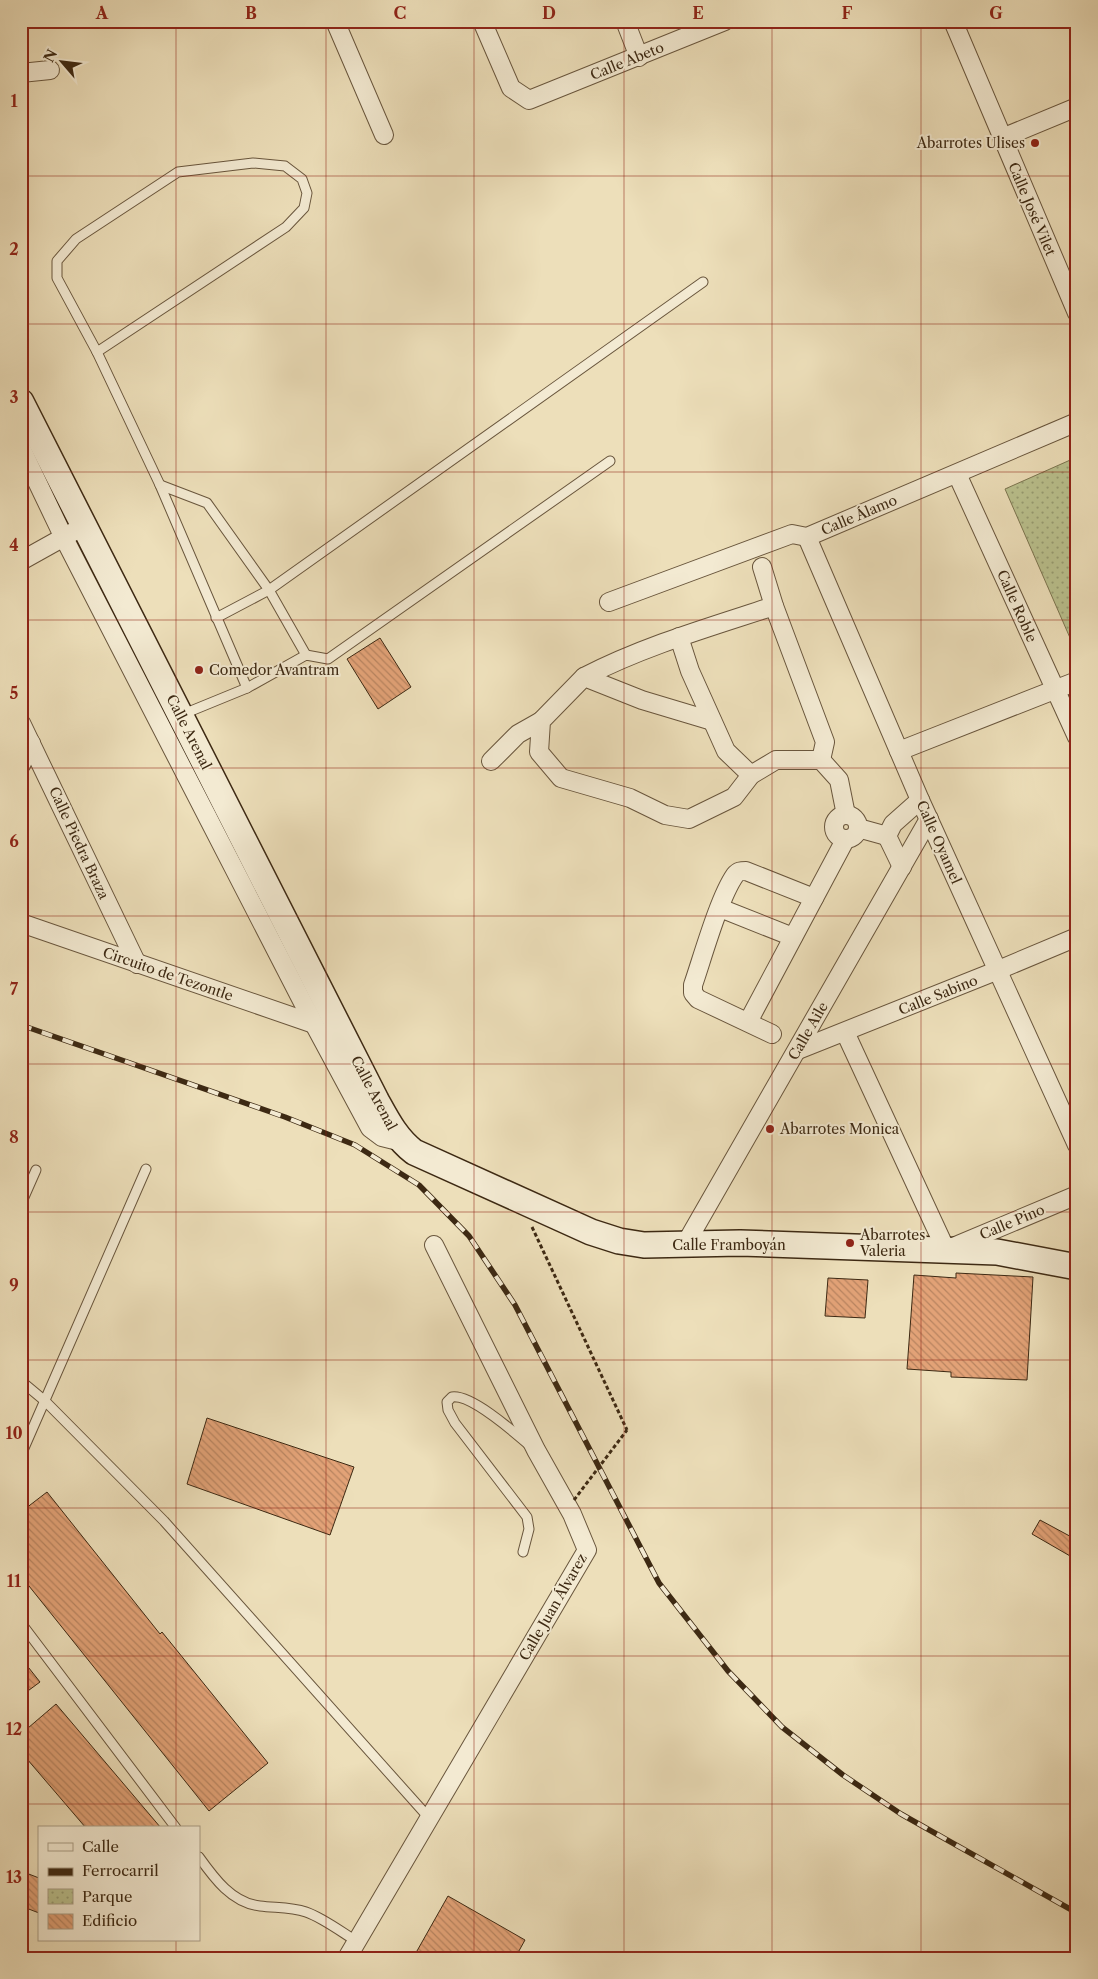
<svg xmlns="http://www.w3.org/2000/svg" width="1098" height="1979" font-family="'Libre Caslon Text',serif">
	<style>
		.park { fill: url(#park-dots); stroke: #7c7550 }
		.building { fill: url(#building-back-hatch); stroke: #3d2913 }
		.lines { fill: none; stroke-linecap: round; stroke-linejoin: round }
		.lane-casing { stroke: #69563d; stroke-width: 11 }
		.street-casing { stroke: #69563d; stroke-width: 20 }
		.secondary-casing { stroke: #3d2913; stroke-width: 28 }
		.path { stroke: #3d2913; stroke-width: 3; stroke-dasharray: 4 2.5; stroke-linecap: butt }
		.lane { stroke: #f3ead2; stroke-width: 9 }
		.street { stroke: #f3ead2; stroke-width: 18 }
		.secondary { stroke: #f3ead2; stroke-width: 25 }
		.rail-casing { stroke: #3d2913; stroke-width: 5.5 }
		.rail { stroke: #f3ead2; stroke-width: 4; stroke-dasharray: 11; stroke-linecap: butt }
		.path-bridge { stroke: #3d2913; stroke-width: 3; stroke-dasharray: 4 2.5; stroke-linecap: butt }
		.grid { fill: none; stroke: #8f2418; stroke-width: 1; stroke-opacity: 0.55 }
		.poi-dot { fill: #8f2418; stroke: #f3ead2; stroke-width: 2 }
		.labels { text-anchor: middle; stroke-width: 4; stroke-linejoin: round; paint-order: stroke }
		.street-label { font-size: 14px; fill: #3d2913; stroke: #f3ead2 }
		.poi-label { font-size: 14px; fill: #3d2913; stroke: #f3ead2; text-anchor: start }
		.neatline { fill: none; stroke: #8f2418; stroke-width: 2 }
		.grid-label { font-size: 16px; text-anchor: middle; font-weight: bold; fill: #8f2418 }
	</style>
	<defs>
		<pattern id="park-dots" width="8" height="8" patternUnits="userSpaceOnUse" patternTransform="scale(1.25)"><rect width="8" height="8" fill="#bac18e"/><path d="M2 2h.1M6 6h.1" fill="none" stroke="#989d73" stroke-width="1.8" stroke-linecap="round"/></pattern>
		<pattern id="building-back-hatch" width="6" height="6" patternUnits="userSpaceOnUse" patternTransform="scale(1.25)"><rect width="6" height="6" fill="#e2a277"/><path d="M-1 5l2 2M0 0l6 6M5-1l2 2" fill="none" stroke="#b88460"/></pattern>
	</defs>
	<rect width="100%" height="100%" fill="#eddfba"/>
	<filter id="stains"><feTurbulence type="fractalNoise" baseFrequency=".004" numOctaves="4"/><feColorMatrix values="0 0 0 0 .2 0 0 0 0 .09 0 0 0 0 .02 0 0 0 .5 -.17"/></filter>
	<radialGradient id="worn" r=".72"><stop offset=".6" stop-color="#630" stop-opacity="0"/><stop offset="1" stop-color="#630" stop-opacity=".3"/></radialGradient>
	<path class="park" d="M1077,457V646L1074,647L1005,489Z"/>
	<g class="building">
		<path d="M380,638L411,687L378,709L347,659Z"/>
		<path d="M956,1273L1033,1277L1027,1380L951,1377V1372L907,1369L914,1275L956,1278Z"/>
		<path d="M828,1278L868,1280L865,1318L825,1316Z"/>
		<path d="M207,1418L354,1467L330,1535L187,1484Z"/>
		<path d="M47,1492L160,1634L162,1632L268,1763L209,1811L21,1576V1512Z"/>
		<path d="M1040,1520L1077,1540V1560L1032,1534Z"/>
		<path d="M21,1658L40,1682L21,1696Z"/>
		<path d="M56,1704L161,1828H86L21,1752V1734Z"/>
		<path d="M21,1871L39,1878V1913L21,1906Z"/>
		<path d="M448,1896L525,1940L515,1958H413Z"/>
	</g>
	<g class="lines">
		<defs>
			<g id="lane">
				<path d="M253,163L285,166L302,179L307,193L304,208L286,227L97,352L57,278V261L76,239L178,172Z"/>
				<path d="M97,352L160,485L247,688L181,715"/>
				<path d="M160,485L207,503L269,590L216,618"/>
				<path d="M306,655L269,590L703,282"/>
				<path d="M247,688L306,655L328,659L610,461"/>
				<path d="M21,1204L36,1170"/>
				<path d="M21,1381L45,1401L164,1521L430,1819"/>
				<path d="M21,1455L146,1169"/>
				<path d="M523,1552L529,1529L527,1517L455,1423L448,1410L447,1402L452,1397C471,1394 514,1432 529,1445"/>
				<path d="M21,1623L176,1828"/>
				<path d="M199,1857C214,1878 232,1903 260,1906C276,1908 291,1907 306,1912C323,1918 340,1931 356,1941"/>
			</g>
			<g id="street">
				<path d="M335,21L384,135"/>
				<path d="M482,21L511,88L529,100L725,21"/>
				<path d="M625,21L639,57"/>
				<path d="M953,21L1077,313"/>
				<path d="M21,73L50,70"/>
				<path d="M1002,138L1077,107"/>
				<path d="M21,448L64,538L314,1024L370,1128L382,1137L402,1142"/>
				<path d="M957,474L1077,737"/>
				<path d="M807,537L920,800L1077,1145"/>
				<path d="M21,561L73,532"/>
				<path d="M762,567L774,606L825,742L821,760"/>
				<path d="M609,602L792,534L807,537L1077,422"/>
				<path d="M679,637L690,671L726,751L751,775"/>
				<path d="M584,677C644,646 710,627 774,606"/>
				<path d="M712,721L642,700L584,677L541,721L539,752L561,778L630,798L665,815L689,819L734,797L751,775L776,760H821L839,780L846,815"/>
				<path d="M21,723L137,964"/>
				<path d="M899,751L1077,681"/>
				<path d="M491,761L518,734L541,721"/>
				<path d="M21,765L31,743"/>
				<circle cx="846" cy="827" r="12"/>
				<path d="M858,828L887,836"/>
				<path d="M902,867L887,836L893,824L920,800"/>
				<path d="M720,908L793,937"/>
				<path d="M21,923L314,1024"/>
				<path d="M748,1022L845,840"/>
				<path d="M845,1032L946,1250L1077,1195"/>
				<path d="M772,1034L698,999L693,993V985C703,956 719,898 735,875C738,871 741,871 746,871L814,898"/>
				<path d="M798,1050L996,971L1077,937"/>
				<path d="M686,1243L929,819"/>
				<path d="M347,1958L587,1550L572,1514L536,1450L434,1245"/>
			</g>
			<path id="secondary" d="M21,402L376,1100C387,1120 396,1138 414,1152L591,1232L619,1241L644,1245L740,1243L997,1252L1077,1267"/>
		</defs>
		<use href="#lane" class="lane-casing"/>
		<use href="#street" class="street-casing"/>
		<use href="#secondary" class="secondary-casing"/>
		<path class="path" d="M532,1227L627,1430"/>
		<use href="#lane" class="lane"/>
		<use href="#street" class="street"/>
		<use href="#secondary" class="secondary"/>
		<defs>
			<path id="rail" d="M21,1025L285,1117L355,1145L419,1185L469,1236L515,1305L659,1583L728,1671L782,1727L843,1775L901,1814L1077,1913"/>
		</defs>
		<use href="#rail" class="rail-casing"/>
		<use href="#rail" class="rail"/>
		<path class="path-bridge" d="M574,1500L627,1430"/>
	</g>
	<path class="grid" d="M176,21V1828M326,21V1958M474,21V1958M624,21V1958M772,21V1958M921,21V1958M21,176H1077M21,324H1077M21,472H1077M21,620H1077M21,768H1077M21,916H1077M21,1064H1077M21,1212H1077M21,1360H1077M21,1508H1077M21,1656H1077M21,1804H1077M176,1940V1958"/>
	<g class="poi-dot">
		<circle cx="1035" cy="143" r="5"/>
		<circle cx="199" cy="670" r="5"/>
		<circle cx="770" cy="1129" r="5"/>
		<circle cx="850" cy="1243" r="5"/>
	</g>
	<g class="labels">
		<g class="street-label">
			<text transform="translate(627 61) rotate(-22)" y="5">Calle Abeto</text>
			<text transform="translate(1032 209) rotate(67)" y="5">Calle José Vilet</text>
			<text transform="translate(859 515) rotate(-23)" y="5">Calle Álamo</text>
			<text transform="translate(1017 606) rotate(66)" y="5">Calle Roble</text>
			<text transform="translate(189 732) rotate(63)" y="5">Calle Arenal</text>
			<text transform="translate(939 842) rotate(66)" y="5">Calle Oyamel</text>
			<text transform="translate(79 843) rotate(65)" y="5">Calle Piedra Braza</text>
			<text transform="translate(168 974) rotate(19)" y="5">Circuito de Tezontle</text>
			<text transform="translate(938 995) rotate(-22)" y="5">Calle Sabino</text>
			<text transform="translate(808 1031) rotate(-60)" y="5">Calle Aile</text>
			<text transform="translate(374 1093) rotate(62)" y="5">Calle Arenal</text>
			<text transform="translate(1012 1222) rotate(-23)" y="5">Calle Pino</text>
			<text x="729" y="1250">Calle Framboyán</text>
			<text transform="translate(553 1607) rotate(-60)" y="5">Calle Juan Álvarez</text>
		</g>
		<g class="poi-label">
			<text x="1025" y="148" text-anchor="end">Abarrotes Ulises</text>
			<text x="209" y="675">Comedor Avantram</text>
			<text x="780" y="1134">Abarrotes Monica</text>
			<text x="860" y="1240">Abarrotes<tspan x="860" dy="16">Valeria</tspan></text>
		</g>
	</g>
	<rect width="1098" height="1979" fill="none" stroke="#eddfba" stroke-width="55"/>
	<rect x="38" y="1826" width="162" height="115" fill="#f3ead2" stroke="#aa9d86"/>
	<rect x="48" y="1843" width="25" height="8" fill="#f3ead2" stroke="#aa9d86"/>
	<text x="82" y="1852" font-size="15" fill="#3d2913">Calle</text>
	<rect x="48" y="1868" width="25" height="8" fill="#3d2913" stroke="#aa9d86"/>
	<text x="82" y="1876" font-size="15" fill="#3d2913">Ferrocarril</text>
	<rect x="48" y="1889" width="25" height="15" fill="url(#park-dots)" stroke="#aa9d86"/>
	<text x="82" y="1902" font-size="15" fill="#3d2913">Parque</text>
	<rect x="48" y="1914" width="25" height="15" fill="url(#building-back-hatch)" stroke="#aa9d86"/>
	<text x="82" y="1926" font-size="15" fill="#3d2913">Edificio</text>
	<g transform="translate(62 62) rotate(298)" stroke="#f3ead2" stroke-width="4" paint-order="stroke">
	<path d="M0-4L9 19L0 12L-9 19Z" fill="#3d2913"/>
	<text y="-8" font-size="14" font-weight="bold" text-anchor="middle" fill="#3d2913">N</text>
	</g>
	<rect x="28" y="28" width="1042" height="1924" class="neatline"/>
	<g class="grid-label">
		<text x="102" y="19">A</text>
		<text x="251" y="19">B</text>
		<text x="400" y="19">C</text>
		<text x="549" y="19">D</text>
		<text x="698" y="19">E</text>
		<text x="847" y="19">F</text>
		<text x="996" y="19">G</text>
		<text x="14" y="107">1</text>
		<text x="14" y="255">2</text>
		<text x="14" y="403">3</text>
		<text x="14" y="551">4</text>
		<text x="14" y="699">5</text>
		<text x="14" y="847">6</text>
		<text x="14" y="995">7</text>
		<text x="14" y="1143">8</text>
		<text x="14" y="1291">9</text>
		<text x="14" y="1439">10</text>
		<text x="14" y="1587">11</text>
		<text x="14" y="1735">12</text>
		<text x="14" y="1883">13</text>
	</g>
	<rect width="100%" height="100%" filter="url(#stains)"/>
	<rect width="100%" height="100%" fill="url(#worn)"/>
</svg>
